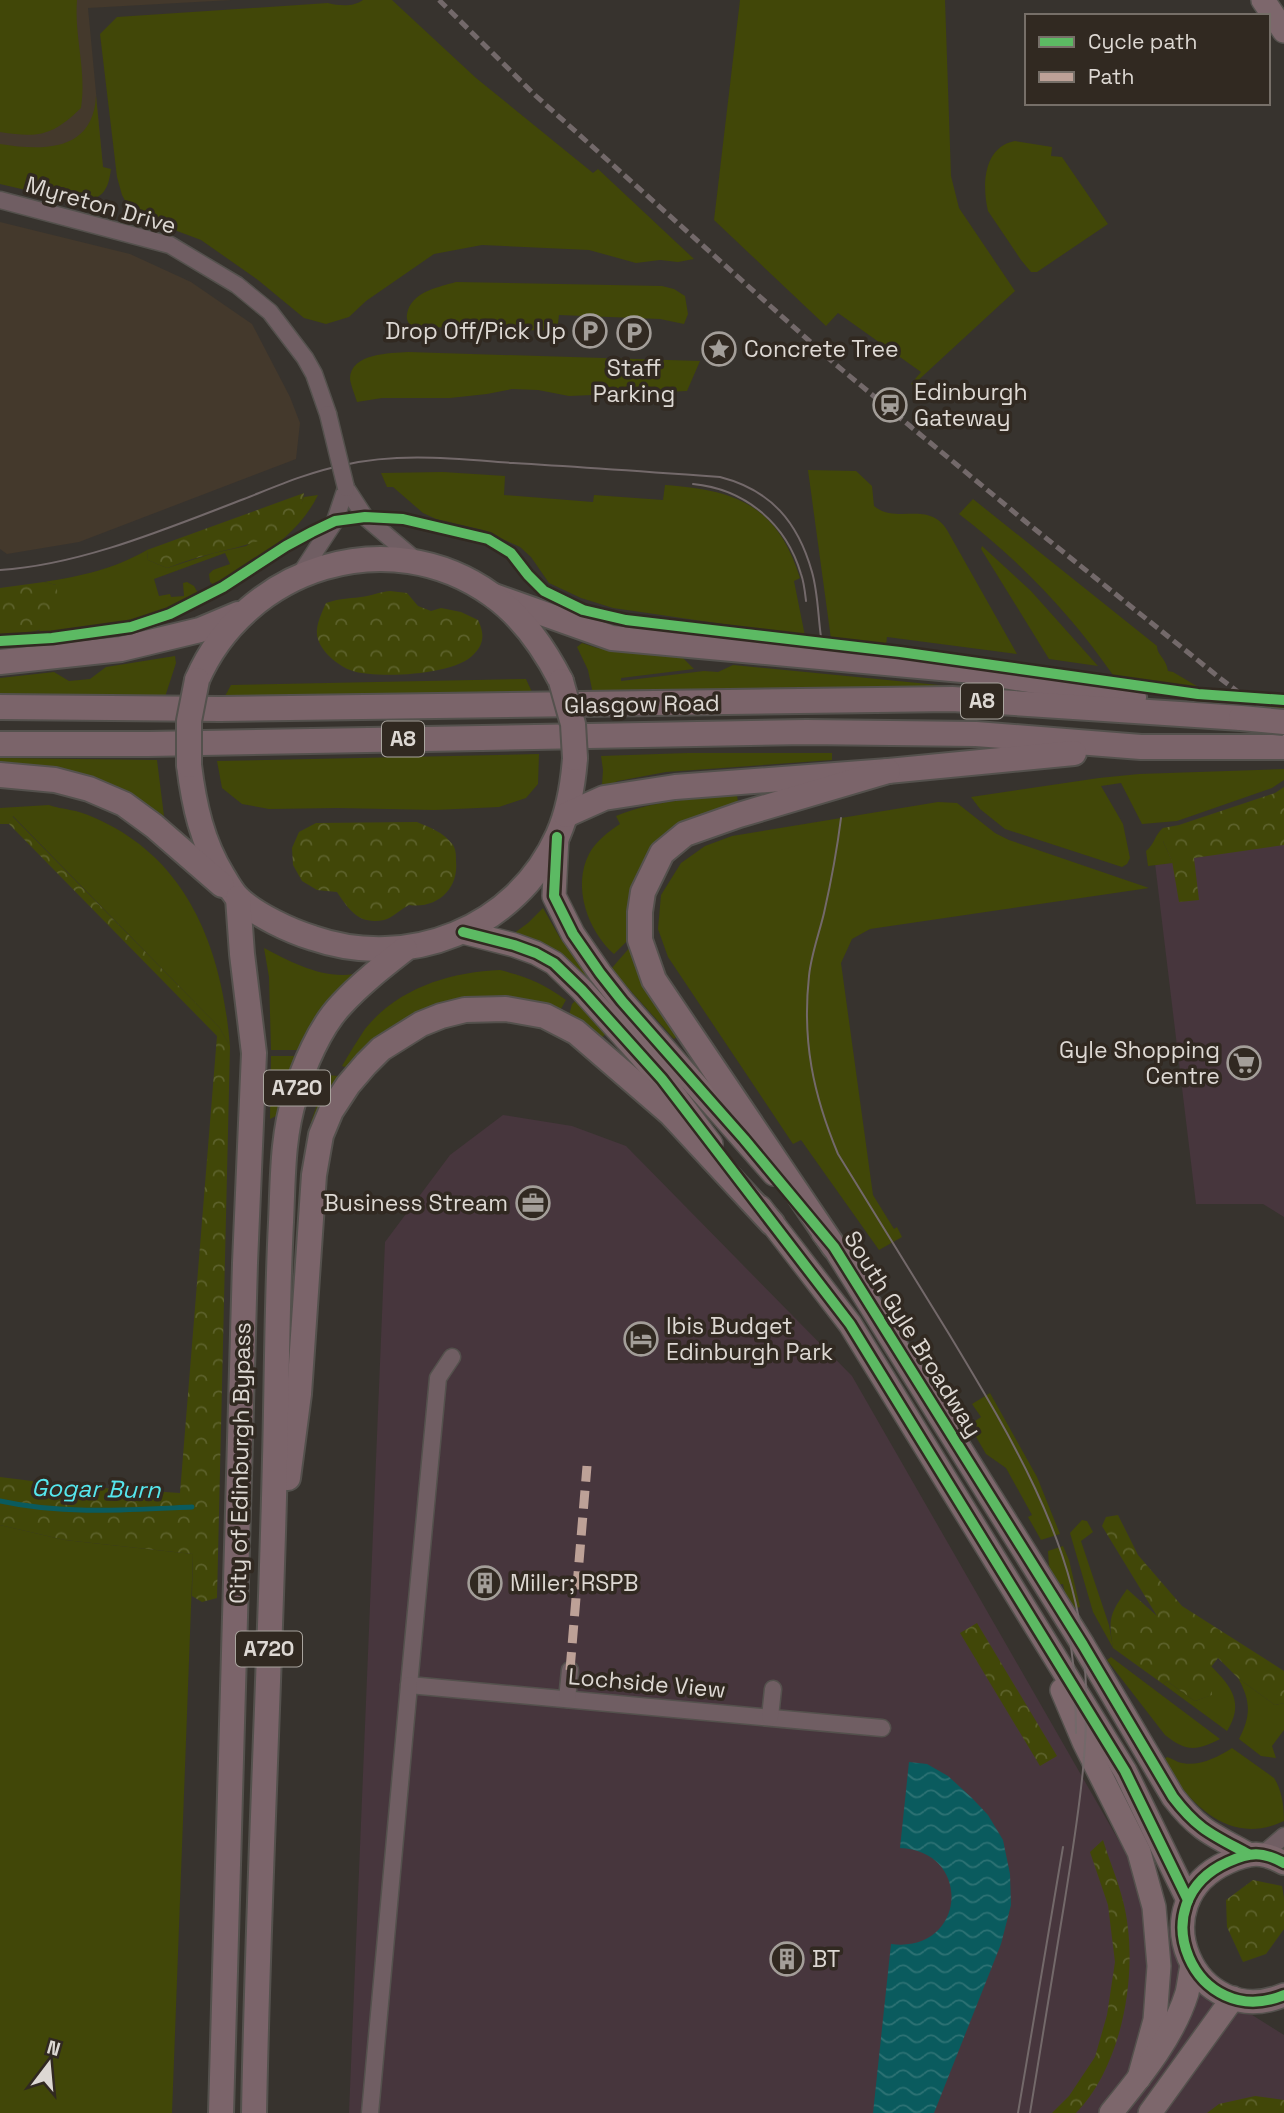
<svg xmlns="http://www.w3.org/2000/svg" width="1284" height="2113" font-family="'Space Grotesk',sans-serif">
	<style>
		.commercial { fill: #47363d }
		.built { fill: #44392c }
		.grass { fill: #414708 }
		.forest { fill: url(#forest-crowns) }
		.water { fill: url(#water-waves) }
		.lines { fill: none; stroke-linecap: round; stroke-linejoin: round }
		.stream { stroke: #0a5b5e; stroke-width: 5 }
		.street-casing { stroke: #54514d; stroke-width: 19 }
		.secondary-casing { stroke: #54514d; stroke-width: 26 }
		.primary-casing { stroke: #54514d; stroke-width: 28 }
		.street { stroke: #705e63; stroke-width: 16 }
		.secondary { stroke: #7d676c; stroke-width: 23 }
		.primary { stroke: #7b646a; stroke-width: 24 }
		.tram { stroke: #73696a; stroke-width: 2 }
		.rail { stroke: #73696a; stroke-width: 5; stroke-dasharray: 10 5; stroke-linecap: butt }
		.street-bridge-casing { stroke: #54514d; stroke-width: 19; stroke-linecap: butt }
		.primary-bridge-casing { stroke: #54514d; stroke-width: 28; stroke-linecap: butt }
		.street-bridge { stroke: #705e63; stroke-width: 16 }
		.primary-bridge { stroke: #7b646a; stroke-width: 24 }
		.quiet { stroke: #bda197; stroke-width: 9; stroke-dasharray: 18 9; stroke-linecap: butt }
		.cycleway-casing { stroke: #312921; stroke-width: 15 }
		.cycleway { stroke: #5cba63; stroke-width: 10 }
		.labels { text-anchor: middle; stroke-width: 7; stroke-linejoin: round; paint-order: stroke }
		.shield { fill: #312921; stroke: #a9a49e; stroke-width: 2 }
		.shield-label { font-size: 21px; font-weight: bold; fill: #ddd8d3 }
		.street-label { font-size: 23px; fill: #ddd8d3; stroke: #312921 }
		.poi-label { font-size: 23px; fill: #ddd8d3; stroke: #312921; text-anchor: start }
		.water-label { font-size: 24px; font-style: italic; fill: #55e6ed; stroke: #312921 }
	</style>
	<defs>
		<pattern id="forest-crowns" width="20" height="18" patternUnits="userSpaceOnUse" patternTransform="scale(1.75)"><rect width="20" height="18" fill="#414708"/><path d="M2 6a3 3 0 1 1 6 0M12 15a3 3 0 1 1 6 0" fill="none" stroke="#5c612b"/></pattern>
		<pattern id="water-waves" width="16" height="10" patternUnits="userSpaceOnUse" patternTransform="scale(1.75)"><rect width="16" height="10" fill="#0a5b5e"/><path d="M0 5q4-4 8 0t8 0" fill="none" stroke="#2d7274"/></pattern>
	</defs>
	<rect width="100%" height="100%" fill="#37332e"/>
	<g class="commercial">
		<path d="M1284,834V1217L1263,1204H1196L1154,855Z"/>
		<path d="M503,1115L572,1126L626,1146L852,1376L1200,1982L1284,2035V2113H349L385,1242L450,1155Z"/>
	</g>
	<g class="built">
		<path d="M0,0H232L88,8L103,167L0,151Z"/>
		<path d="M0,222L130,254L191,282L252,324L290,397L300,423L296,459L79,542L7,554L0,549Z"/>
	</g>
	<g class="grass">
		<path d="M0,0H77C74,36 87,72 81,108C52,136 39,138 0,132Z"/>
		<path d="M363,0H392L476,78L593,173L598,169L694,259L678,262L660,260L636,263L589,250L482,245L434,254L366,301L349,317L326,324L304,318L258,280L201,240L140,217L129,208L122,195L117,177L100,34L117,17L328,3C339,6 354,7 363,0Z"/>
		<path d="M740,0H945L951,176L959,208L1015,291L913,385L911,384L921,372L838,313L826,326L714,220Z"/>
		<path d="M96,96L103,167L111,169C108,191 103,198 81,203L0,184V144C43,151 93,152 96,96Z"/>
		<path d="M1015,141L1052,147L1051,156L1062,157L1108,224L1037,272H1031L1021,260L988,211C982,186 983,147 1015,141Z"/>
		<path d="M456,282L662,286L674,289L685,296L688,314L684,324L660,319L559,315L557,331L425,327L411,326C406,320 406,317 408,310C415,291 439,287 456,282Z"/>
		<path d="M408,352L700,361L687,391L569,396L538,390L512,389L487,394L450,398H382L357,402C355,395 351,386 350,379C350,353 391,353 408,352Z"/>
		<path d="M808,470L856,471L872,486L874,506C897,525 928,500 947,530L1017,654L887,637L886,645L831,639Z"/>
		<path d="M443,472L505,476L504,495L593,502L594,495L663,500L665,485C736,490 777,505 800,578L794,581L805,636L613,608L581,598L549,583L531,557L520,547L483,530L436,519L423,513L393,487H387L381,473Z"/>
		<path d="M318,495C297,538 253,561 216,587L210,582L209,574L213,570L230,564L225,553L154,579L159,596L170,594L171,597L184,596L183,583L187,582L194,586L199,595C186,601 173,610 160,615C116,630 57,633 11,635L39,631L56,585L44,582C81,576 114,569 147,550L148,560L167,568L214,553L246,546L297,512L304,497Z"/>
		<path d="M973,499L1157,646C1157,655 1166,658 1168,671L1173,672L1200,688L1199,692L1115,678C1072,615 1019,560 959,514Z"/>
		<path d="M982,546L1031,591L1098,666L1049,659L981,549Z"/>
		<path d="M582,643L597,648L683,658L694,669L621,678V681L704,671L718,672L733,665L959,687V691L593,694L588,670L577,647Z"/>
		<path d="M175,656L176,663L165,697L0,695V678L54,672L69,681L90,679L106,667Z"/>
		<path d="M526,679L532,692L225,696L231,685Z"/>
		<path d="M1202,697L1284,703V713L1201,702L1199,699Z"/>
		<path d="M687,753H832V760L666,772L618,781L605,787L602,785L603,770L601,756Z"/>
		<path d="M539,754L538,784L526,798L499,807L435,810L338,808L269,809L242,804L222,788L217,761Z"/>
		<path d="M0,758L157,760L164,816L130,795L0,767Z"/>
		<path d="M1284,769V780L1272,788L1177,821L1142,824L1121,783L1101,786L1123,824L1130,858L1127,864L1122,867L1005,829L980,809L971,797L1099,778L1139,774Z"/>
		<path d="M737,795L738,802L716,809L684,825L631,893L626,913L628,940L614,954C588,931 572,887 589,854C596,841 608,832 620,824L616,816C654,800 696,799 737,795Z"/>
		<path d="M938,802L957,803L995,833L1009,840L1149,888L870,929L852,939L841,963L873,1195L894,1229L897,1227L902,1237L879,1250L801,1140L793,1144L668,957L658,929L661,895L681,863L705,846L732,836Z"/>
		<path d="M49,805C57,808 62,808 70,810C85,812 102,821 115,828C195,873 223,960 230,1046L219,1027L13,816L9,824H0V808Z"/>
		<path d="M1163,828V841L1173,863L1148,866L1146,851C1155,844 1155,834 1163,828Z"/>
		<path d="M543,908L560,938L590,976L586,980L513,934L528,923Z"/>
		<path d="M631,946L680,1034L674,1039L611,969Z"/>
		<path d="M264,948C291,962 322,979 354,974L355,977L302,1050H271L269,977Z"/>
		<path d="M500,970C527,977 543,983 566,1000L558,1014L472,1005L355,1070L342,1066C349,1054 357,1041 365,1029C398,988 450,972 500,970Z"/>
		<path d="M577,999L607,1032L600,1040L568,1019L572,1004Z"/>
		<path d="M271,1056H300L280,1114L270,1119Z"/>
		<path d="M327,1075L349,1077L304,1166L311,1122Z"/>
		<path d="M990,1393L1037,1477L1060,1534L1041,1540L1028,1517L1032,1515L1006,1468L986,1454L971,1428L972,1423L981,1417L972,1404Z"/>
		<path d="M1082,1520L1087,1521L1093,1532L1081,1541L1109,1625L1113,1648L1093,1612L1070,1533Z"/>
		<path d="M0,1525L65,1540L193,1554L172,2113H0Z"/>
		<path d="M1063,1546L1069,1560L1080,1607L1073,1609L1066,1598L1063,1584L1056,1585L1049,1566L1048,1551Z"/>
		<path d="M1111,1657L1220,1739C1197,1751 1186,1752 1165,1735L1107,1660Z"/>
		<path d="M1211,1666C1231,1686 1245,1703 1227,1731L1163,1684L1167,1681L1195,1701L1211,1695Z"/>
		<path d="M1238,1678L1275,1705L1284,1703V1730L1272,1746L1276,1758L1261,1756L1239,1739C1251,1716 1251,1701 1238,1678Z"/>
		<path d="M1232,1748L1274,1778C1282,1790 1284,1807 1284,1821C1228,1847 1191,1804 1162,1761L1167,1757C1171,1758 1174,1760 1178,1762C1196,1768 1217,1758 1232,1748Z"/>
	</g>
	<g class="forest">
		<path d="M304,493C298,537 249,544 214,553C198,557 182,562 167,568L148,560L147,550Z"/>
		<path d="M44,582L56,585C67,630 37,634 0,635V588Z"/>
		<path d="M390,591L407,593L418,606L431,611L441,608L461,612L478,620C484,633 485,643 474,654C457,675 378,679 353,671C339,667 318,650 317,634C316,624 322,612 326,603C341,598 346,599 361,597C371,596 379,592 390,591Z"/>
		<path d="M1284,787V845L1194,858L1199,900L1179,902L1172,861L1163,841V828L1179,825L1275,793Z"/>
		<path d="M12,816L219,1027L230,1046L217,1598L202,1602L192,1596L193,1554L65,1540L0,1525V1477L72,1486L180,1493L217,1036L9,824Z"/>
		<path d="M417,822C431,828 443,832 453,845C456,850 456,855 456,861C459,889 437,909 409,905C401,909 392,918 384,920C359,925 349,910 337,892L317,890L302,881L293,865L292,848L299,832L316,823Z"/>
		<path d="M1118,1515L1138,1555L1182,1606L1284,1671V1703L1275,1705L1238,1678L1218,1658L1211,1667L1212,1695L1195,1701L1167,1681L1163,1684L1113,1648C1108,1618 1110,1614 1127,1589L1157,1616L1102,1526L1106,1517Z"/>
		<path d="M977,1623L1057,1756L1040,1766L960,1633Z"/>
		<path d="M1103,1840C1109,1860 1118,1880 1123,1901C1140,1966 1124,2064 1076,2113H1052L1069,2096L1095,2057L1107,2015L1115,1962L1108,1905L1090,1852Z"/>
		<path d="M1253,1880L1282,1886L1284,1898V1929L1266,1954L1243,1962L1227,1927L1226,1900Z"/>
		<path d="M1255,2096L1284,2100V2113H1207L1219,2104Z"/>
	</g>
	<path class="water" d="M909,1762L927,1764L948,1776L972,1798L988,1815L1003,1840L1010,1874L1011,1905L1001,1944L934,2113H873L891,1944C966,1954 974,1851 900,1848Z"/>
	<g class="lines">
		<path class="stream" d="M0,1501C63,1515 128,1510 192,1507"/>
		<defs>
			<g id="street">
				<path d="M0,200L170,245L237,285L270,312L305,358L314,374L328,414"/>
				<path d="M346,488L365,517L417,561"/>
				<path d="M299,576L335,521L346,488"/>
				<path d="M452,1357L438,1378L409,1685L882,1728"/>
				<path d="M567,1699L570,1670"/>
				<path d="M770,1717L773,1689"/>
				<path d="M1263,1854L1284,1836"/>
				<path d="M370,2113L409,1685"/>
			</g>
			<g id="secondary">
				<path d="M1263,0L1284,31"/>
				<path d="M557,837L554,896L573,934L600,973L622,1001L774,1174"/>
				<path d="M463,932L514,945L536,953L554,963L582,990L662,1079L711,1144"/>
				<path d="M760,1207L850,1324L1125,1771L1188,1900"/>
				<path d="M823,1233L834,1247L1083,1645L1173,1797C1198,1830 1213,1835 1248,1854"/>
				<path d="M1062,1690L1084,1742L1139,1852L1154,1907L1159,1966L1155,2020L1139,2078"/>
				<path d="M1284,1863C1262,1851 1250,1852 1228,1862C1138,1902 1195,2032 1284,1995"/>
				<path d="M1111,2113C1140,2077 1173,2038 1187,1993C1189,1984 1190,1974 1192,1966"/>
				<path d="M1150,2113L1233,1998"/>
			</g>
			<g id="primary">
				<path d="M494,596L612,638L973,671L1134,697"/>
				<path d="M0,662L121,649L200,630L238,614"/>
				<path d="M197,680C246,567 389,521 492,595C523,617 544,648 561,681"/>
				<path d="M0,707L220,709L952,699L1241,718"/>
				<path d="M0,744H149L806,732L976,734L1141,747H1284"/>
				<path d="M189,765C194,805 202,842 223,876C227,883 232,892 238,898C256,915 290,931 313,938C408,971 516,929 558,835C569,810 573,785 575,758"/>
				<path d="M0,775L55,780L89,789L124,804L154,826L222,885"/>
				<path d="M566,815L604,798L675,787L888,771L1074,753"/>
				<path d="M834,1247L654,980L640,940V912L643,892L662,853L685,834L739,815L888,771"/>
				<path d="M288,1478L299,1394L314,1175L321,1135L331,1111L348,1085L366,1064L381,1049L421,1024L441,1016L465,1010L506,1009L545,1016L576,1032L671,1114L772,1223"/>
				<path d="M221,2113L245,1263L254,1053L242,954L238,898"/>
				<path d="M254,2113C258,1895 270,1677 275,1459C277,1380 277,1301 281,1222C283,1180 282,1137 295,1096C303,1067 320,1027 341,1005C360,984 382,967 405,949"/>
			</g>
		</defs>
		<use href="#street" class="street-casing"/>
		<use href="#secondary" class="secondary-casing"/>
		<use href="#primary" class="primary-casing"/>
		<use href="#street" class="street"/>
		<use href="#secondary" class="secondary"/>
		<use href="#primary" class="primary"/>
		<g class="tram">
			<path d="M693,484C745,489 786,523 801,574C804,582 805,592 806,601"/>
			<path d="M0,570C81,565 168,528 244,499C277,486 309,472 344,465C399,452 458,459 513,463C582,467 651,472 720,477C771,490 798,522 812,572C818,593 818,616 821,637"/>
			<path d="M841,818C837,850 831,882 824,913C819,934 811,955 809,976C802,1041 813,1094 838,1154C875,1214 912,1274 949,1334C1006,1429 1071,1534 1083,1647C1093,1731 1078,1816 1065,1899C1053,1970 1042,2042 1030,2113"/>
			<path d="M1067,1614L1075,1679L1076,1733"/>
			<path d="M1018,2113L1063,1847"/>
		</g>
		<path class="rail" d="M439,0L536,96L835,364L1026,522L1221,679L1284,727"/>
		<defs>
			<path id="street-bridge" d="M328,414L346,488"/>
			<g id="primary-bridge">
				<path d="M561,681L573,724L575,758"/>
				<path d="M1241,718L1284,722"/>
				<path d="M189,765V721L197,680"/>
			</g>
		</defs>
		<use href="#street-bridge" class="street-bridge-casing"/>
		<use href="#primary-bridge" class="primary-bridge-casing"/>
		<use href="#street-bridge" class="street-bridge"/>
		<use href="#primary-bridge" class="primary-bridge"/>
		<path class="quiet" d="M570,1670L587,1466"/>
		<defs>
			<g id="cycleway">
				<path d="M0,641L52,638L131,627L170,614L223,587L286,546L312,532L335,521L365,517L403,519L488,539L511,553L528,575L544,591L583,610L626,620L900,652L1198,694L1284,700"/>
				<path d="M557,837L554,896L573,934L600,973L622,1001L744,1139L834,1247L1083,1645L1173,1797C1198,1830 1213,1835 1248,1854"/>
				<path d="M463,932L514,945L536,953L554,963L582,990L662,1079L850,1324L1125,1771L1188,1900"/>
				<path d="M1284,1863C1262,1851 1250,1852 1228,1862C1138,1902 1195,2032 1284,1995"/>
			</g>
		</defs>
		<use href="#cycleway" class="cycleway-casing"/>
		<use href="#cycleway" class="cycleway"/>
	</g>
	<defs>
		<symbol id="parking-ring" viewBox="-11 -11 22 22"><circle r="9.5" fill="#312921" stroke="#a39e99" stroke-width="1.5"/><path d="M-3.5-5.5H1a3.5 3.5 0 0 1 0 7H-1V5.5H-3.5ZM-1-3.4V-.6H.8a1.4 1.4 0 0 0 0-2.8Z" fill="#a39e99"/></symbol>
		<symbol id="sight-ring" viewBox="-11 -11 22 22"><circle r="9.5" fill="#312921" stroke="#a39e99" stroke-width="1.5"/><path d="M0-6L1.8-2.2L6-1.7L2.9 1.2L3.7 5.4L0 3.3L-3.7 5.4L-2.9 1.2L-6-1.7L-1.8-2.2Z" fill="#a39e99"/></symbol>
		<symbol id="station-ring" viewBox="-11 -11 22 22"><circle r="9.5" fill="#312921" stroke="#a39e99" stroke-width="1.5"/><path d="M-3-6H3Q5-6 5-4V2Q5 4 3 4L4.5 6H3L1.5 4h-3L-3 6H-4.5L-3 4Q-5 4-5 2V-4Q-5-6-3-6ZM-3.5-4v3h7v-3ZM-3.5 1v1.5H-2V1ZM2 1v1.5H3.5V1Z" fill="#a39e99"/></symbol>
		<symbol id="supermarket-ring" viewBox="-11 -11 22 22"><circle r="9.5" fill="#312921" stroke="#a39e99" stroke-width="1.5"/><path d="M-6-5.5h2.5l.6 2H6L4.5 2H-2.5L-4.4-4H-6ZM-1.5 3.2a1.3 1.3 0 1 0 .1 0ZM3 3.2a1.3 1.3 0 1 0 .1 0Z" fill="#a39e99"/></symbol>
		<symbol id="office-ring" viewBox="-11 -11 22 22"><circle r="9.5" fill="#312921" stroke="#a39e99" stroke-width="1.5"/><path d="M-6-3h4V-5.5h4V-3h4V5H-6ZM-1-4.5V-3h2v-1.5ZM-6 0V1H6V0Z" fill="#a39e99"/></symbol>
		<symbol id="hotel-ring" viewBox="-11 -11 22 22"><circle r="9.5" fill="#312921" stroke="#a39e99" stroke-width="1.5"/><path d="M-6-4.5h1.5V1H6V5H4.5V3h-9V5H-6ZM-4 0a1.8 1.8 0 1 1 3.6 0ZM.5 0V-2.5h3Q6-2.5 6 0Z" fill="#a39e99"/></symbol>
		<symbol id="building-ring" viewBox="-11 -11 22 22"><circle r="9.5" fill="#312921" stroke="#a39e99" stroke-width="1.5"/><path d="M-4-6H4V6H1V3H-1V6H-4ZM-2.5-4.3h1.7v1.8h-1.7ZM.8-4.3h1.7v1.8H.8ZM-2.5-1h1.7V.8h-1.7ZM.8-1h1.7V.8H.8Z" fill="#a39e99"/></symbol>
	</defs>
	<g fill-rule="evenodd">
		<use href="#parking-ring" x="571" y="312" width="38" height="38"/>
		<use href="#parking-ring" x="615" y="314" width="38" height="38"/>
		<use href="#sight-ring" x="700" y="330" width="38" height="38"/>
		<use href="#station-ring" x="871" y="386" width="38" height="38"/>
		<use href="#supermarket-ring" x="1225" y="1044" width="38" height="38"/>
		<use href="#office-ring" x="514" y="1184" width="38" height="38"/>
		<use href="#hotel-ring" x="622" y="1320" width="38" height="38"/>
		<use href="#building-ring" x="466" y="1564" width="38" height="38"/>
		<use href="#building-ring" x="768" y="1940" width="38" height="38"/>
	</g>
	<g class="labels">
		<g class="shield">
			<rect x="961" y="683.5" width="42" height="35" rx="5"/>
			<rect x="382" y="721.5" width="42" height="35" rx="5"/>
			<rect x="264" y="1070.5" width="66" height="35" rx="5"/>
			<rect x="236" y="1631.5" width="66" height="35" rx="5"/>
		</g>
		<g class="shield-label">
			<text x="982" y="708">A8</text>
			<text x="403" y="746">A8</text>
			<text x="297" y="1095">A720</text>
			<text x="269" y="1656">A720</text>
		</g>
		<g class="street-label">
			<text transform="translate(101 205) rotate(16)" y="8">Myreton Drive</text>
			<text transform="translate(642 704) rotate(-1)" y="8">Glasgow Road</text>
			<text transform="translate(913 1334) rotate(58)" y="8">South Gyle Broadway</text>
			<text transform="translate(240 1463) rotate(-89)" y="8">City of Edinburgh Bypass</text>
			<text transform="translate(647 1683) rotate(5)" y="8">Lochside View</text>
		</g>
		<g class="poi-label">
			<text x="566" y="339" text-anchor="end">Drop Off/Pick Up</text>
			<text x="744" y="357">Concrete Tree</text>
			<text x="634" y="376" text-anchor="middle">Staff<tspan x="634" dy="26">Parking</tspan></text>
			<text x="914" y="400">Edinburgh<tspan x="914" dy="26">Gateway</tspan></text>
			<text x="1220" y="1058" text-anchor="end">Gyle Shopping<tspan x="1220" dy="26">Centre</tspan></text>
			<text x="508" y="1211" text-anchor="end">Business Stream</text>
			<text x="666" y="1334">Ibis Budget<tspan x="666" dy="26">Edinburgh Park</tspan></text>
			<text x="510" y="1591">Miller; RSPB</text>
			<text x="812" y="1967">BT</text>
		</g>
		<g class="water-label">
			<text transform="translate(96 1489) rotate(1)" y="8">Gogar Burn</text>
		</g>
	</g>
	<rect x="1025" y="14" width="245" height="91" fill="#312921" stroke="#766f68" stroke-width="2"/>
	<rect x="1039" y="37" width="35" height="10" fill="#5cba63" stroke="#766f68" stroke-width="2"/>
	<text x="1088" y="49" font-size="21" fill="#ddd8d3">Cycle path</text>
	<rect x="1039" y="72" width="35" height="10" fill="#bda197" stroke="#766f68" stroke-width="2"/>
	<text x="1088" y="84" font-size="21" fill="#ddd8d3">Path</text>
	<g transform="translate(49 2064) rotate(16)" stroke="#312921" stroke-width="5" paint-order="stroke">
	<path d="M0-5L12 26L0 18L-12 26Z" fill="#ddd8d3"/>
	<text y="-10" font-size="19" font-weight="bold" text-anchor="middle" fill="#ddd8d3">N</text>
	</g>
</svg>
